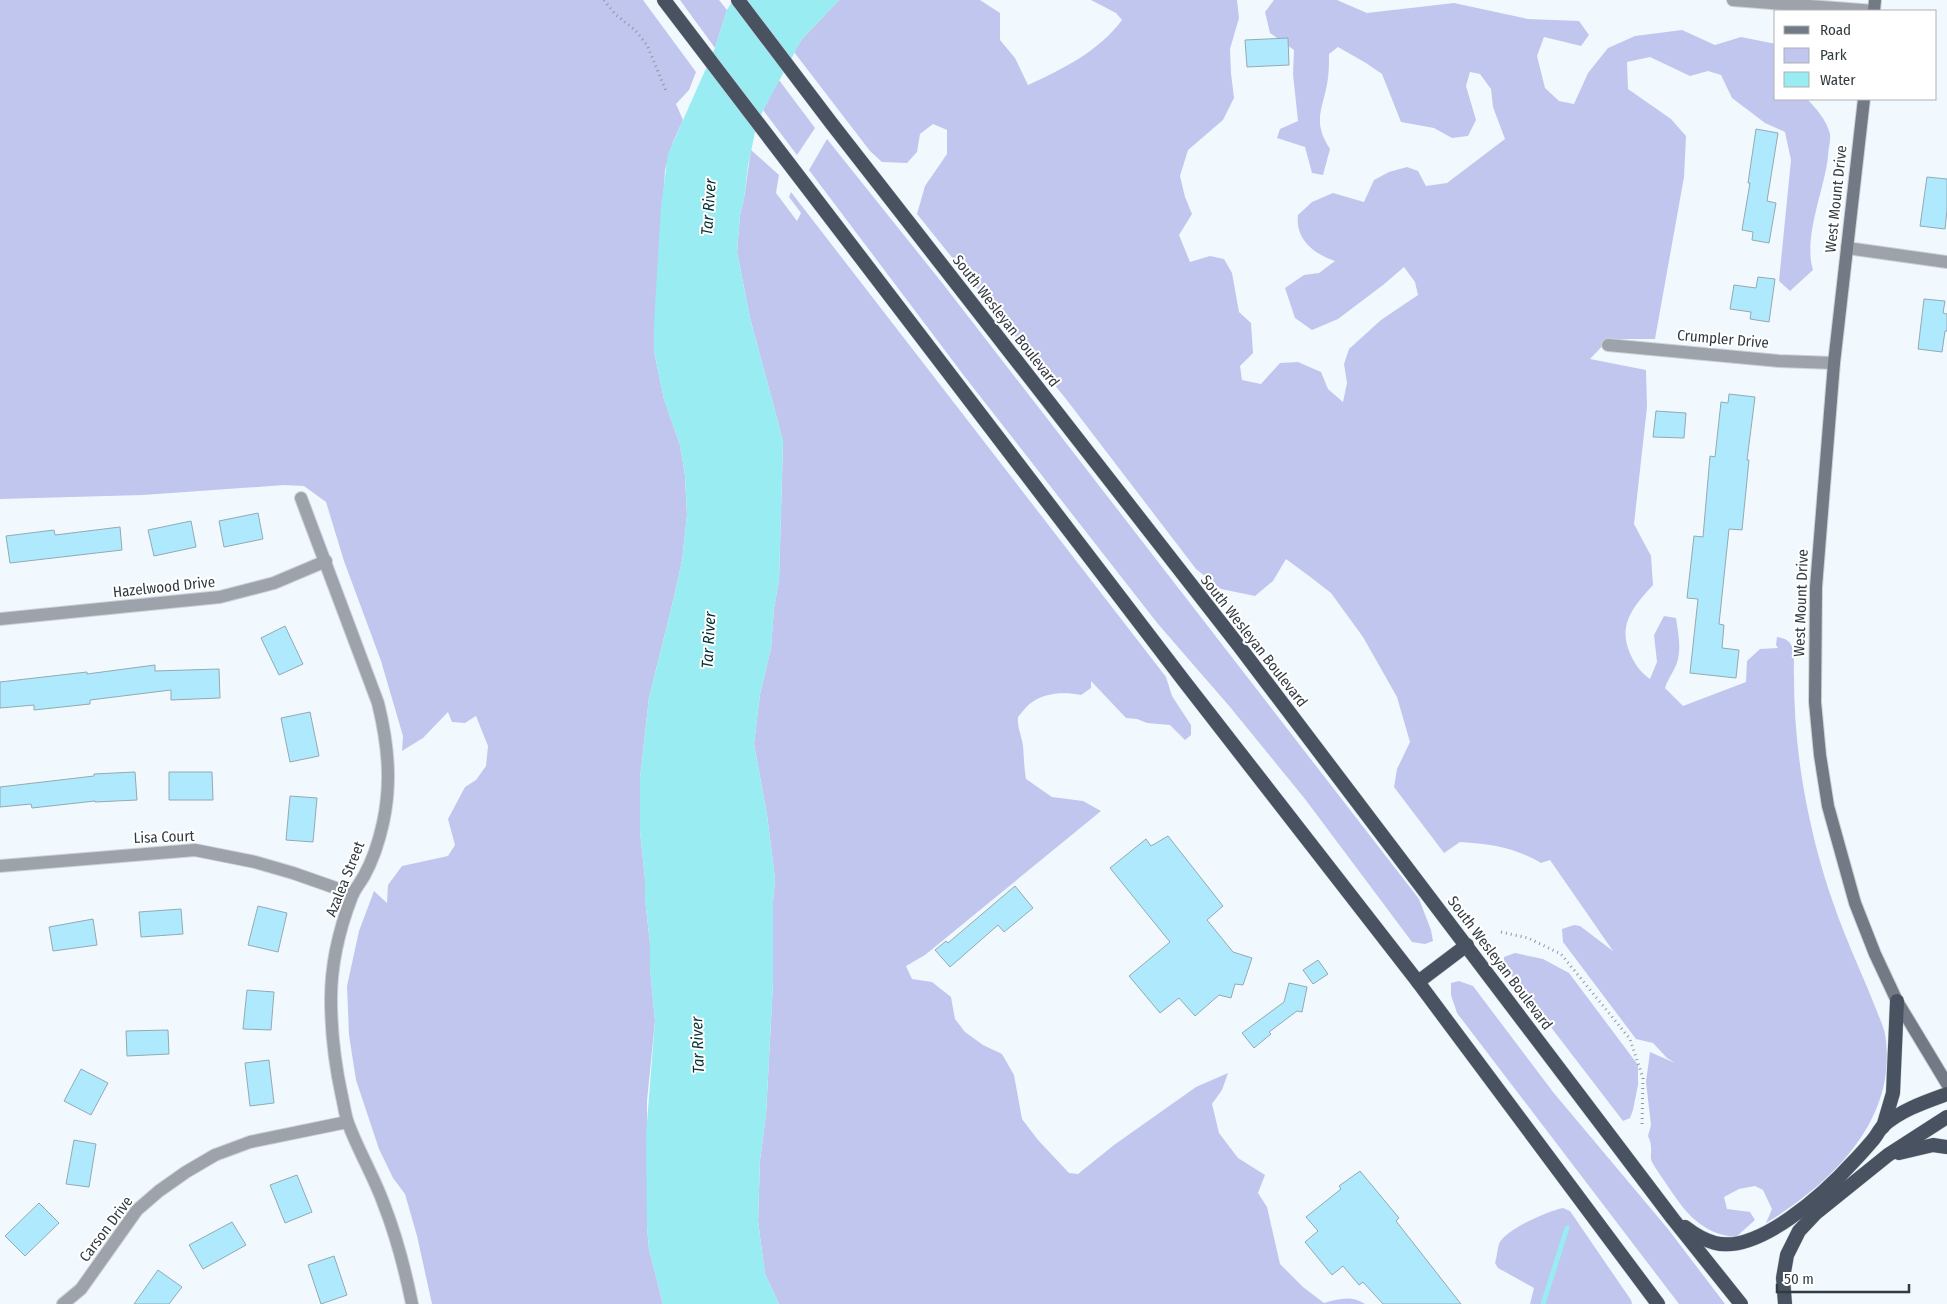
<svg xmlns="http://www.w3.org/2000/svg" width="1947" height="1304" font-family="'Fira Sans Condensed',sans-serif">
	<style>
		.green { fill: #c1c6ef }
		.water { fill: #98ecf2 }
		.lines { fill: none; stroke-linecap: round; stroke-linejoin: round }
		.stream { stroke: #98ecf2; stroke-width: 5 }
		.building { fill: #afe9fd; stroke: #93aab2 }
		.minor-casing { stroke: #cbd3d8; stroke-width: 14 }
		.secondary-casing { stroke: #cbd3d8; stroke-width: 14 }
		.trunk-casing { stroke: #cbd3d8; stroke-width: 15 }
		.path { stroke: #90989d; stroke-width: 3; stroke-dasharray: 1 4; stroke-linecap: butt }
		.minor { stroke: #9ea3ab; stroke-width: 12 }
		.secondary { stroke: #737a86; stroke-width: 12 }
		.trunk { stroke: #485260; stroke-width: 14 }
		.labels { text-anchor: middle; stroke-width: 4; stroke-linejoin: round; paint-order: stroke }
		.street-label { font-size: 15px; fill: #333b40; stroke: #fff }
		.water-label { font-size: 16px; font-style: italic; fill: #053033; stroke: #fff }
	</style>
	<rect width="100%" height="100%" fill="#f1f9fe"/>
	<g class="green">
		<path d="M0,0H643L696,72L689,90L676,104L683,120L673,142L665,170L654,351L664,399L680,445L685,475L687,515L682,561L675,593L649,698L640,779V831L645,879V899L650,943V968L655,1021L647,1101V1227L649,1249L663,1304H432L417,1236L405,1194L393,1178L379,1149L356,1080L349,1035L347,986L359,931L374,891L387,903L388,885L402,866L448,856L455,845L448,819L465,787L476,780L486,766L488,746L476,716L465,723L452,722L448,712L423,738L402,751L403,736L381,661L344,561L326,502L304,486L284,485L143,495L0,499Z"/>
		<path d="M680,0H719L727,10L715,48Z"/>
		<path d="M839,0H980L1000,13V40L1015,58L1028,85C1063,69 1099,51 1122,20L1116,13L1091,0H1237L1239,18L1230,49L1231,73L1234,98L1223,120L1188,150L1180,176L1185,197L1192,214L1179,235L1190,262L1210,256L1224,259L1232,273L1239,312L1251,323L1253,353L1240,366L1242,380L1261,384L1280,363L1298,362L1321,372L1328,389L1343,402L1347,383L1344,364L1349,349L1381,320L1418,295L1415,282L1404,267L1383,285L1338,319L1312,330L1295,318L1285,288L1304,275L1319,273L1335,261C1314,254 1295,239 1298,215L1312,202L1333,193L1364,202L1374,180L1389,172L1407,167L1418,171L1426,186L1447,183L1505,139L1493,107L1491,89L1480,74L1470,72L1466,86L1476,120L1468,136L1452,138L1434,128L1401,122L1382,74L1366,63L1338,47L1329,54C1329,62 1329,70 1328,78C1324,108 1311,120 1330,149L1323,175L1312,173L1305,147L1277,138L1280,129L1298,121L1293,74L1294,50L1270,33L1265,12L1274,0H1337L1367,13L1454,3L1528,19L1579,21L1589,35L1581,46L1544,37L1537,56L1545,88L1559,101L1574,104L1588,73L1608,48L1635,36L1682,30L1715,45L1741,37L1776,44V99H1807C1816,108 1827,121 1830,134C1831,140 1828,150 1828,157C1824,191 1803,237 1813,270L1790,291L1779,281L1791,160L1785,132L1765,123L1732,98L1721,75L1708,71L1690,76L1650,57L1627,62L1628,89L1671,119L1686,136L1684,177L1655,339H1609L1590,359L1646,370L1647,407L1634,524L1651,556L1653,585C1635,605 1618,623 1629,651C1634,663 1639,671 1650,679L1657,662L1654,635L1664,616L1676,618C1678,632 1681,645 1678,659C1676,669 1668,678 1665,688L1683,706L1746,682L1747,661L1760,649L1778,648L1776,645L1777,637C1782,638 1787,639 1790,643C1796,652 1793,667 1794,677C1794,723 1799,770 1809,816C1817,855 1829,894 1844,932C1854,958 1866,983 1876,1009C1879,1017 1883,1025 1885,1034C1899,1119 1832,1183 1766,1223L1772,1209L1763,1190L1755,1186L1739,1189L1724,1197L1727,1209L1750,1212L1755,1220L1736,1237C1701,1234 1685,1212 1667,1185C1662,1177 1656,1170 1652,1162C1649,1155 1654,1148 1648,1136L1651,1125L1646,1082L1650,1052L1675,1063L1667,1058L1653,1043L1636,1039L1563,942L1562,929L1574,925L1580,926L1613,951L1550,860L1541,863C1513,847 1492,844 1460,842L1444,853L1394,787L1397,769L1410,742L1397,697L1363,637L1331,593L1309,576L1286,559L1273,581L1255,596L1221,589L1196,569L1066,399L917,214L925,186L947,154V130L933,124L920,134L917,152L907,163L882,162L870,151L794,52L802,39Z"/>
		<path d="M779,80L815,128L797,155L763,110Z"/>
		<path d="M827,139L943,284L1419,899L1431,930L1433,941L1425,944L1412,942L1305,799L1230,707L1158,624L965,377L809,170Z"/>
		<path d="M751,150L779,175L776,193L797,221L801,213L789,197L791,192L1166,677L1172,696L1191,725V735L1185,740L1170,725L1147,723L1137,719L1126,718L1091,681V688L1081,695C1065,692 1045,692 1031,703C1026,706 1022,713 1018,717C1017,728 1022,736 1023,746C1024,757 1024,768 1026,779L1052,797L1083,801L1101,811L925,955L906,966L912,979L932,982L951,997L955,1019L965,1032L983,1045L1002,1054L1014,1075L1022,1119L1038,1140L1069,1173L1078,1174L1114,1145L1196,1087L1228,1073L1222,1090L1212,1104L1219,1133L1238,1158L1265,1175L1258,1193L1267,1207L1280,1264L1303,1287L1324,1303C1338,1299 1352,1295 1365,1304H779L765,1274L758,1221L760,1160L766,1115L769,1058L773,983V901L775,879L767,815L754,744L760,694L771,648L774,608L779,581L783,441L750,318L737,252L740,215L744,198Z"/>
		<path d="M1515,953L1543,959L1569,973L1638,1065V1085L1633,1110L1630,1118L1623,1121L1504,966V957Z"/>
		<path d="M1459,981L1473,986L1553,1092L1668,1229L1725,1304H1679L1457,1013L1451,995V983Z"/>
		<path d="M1563,1208L1570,1211L1631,1300L1632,1304H1530L1534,1288L1498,1268L1495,1263C1497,1257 1497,1250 1499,1244C1504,1230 1548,1211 1563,1208Z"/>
	</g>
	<path class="water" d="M733,0H839L802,39L763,110L755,132L748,166L744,198L740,215L737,252L750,318L783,441L779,581L774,608L771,648L760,694L754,744L767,815L775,879L773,901V983L769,1058L766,1115L760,1160L758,1221L765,1274L779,1304H663L649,1249L647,1227L646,1135L655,1021L650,968V943L645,899V879L640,831V779L649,698L675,593L682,561L687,515L685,475L680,445L664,399L654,351V324L661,207L668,154L715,48L727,10Z"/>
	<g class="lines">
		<path class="stream" d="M1543,1304L1567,1228"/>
	</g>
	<g class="building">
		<path d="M1288,38L1289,65L1247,67L1245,40Z"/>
		<path d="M1756,129L1778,133L1767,201L1776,203L1769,243L1752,240L1753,232L1742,230L1750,183H1748Z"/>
		<path d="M1927,177L1947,179V210L1945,229L1920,226Z"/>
		<path d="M1758,277L1775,279L1769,322L1750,319L1751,312L1730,309L1734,285L1756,288Z"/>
		<path d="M1924,299L1945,301L1943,313L1947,314V331H1945L1942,352L1918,349Z"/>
		<path d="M1729,394L1755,397L1747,460H1749L1742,530L1729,529L1719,624L1724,625L1722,648L1739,650L1736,678L1690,673L1698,599L1687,598L1694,536L1703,537L1710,456L1715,457L1721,402L1728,403Z"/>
		<path d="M1656,411L1686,413L1684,438L1653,437Z"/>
		<path d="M258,513L263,539L224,547L219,521Z"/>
		<path d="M191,521L196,547L154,556L148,530Z"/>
		<path d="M120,527L122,550L10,563L6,536L54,530L55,535Z"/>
		<path d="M285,626L303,664L279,675L261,638Z"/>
		<path d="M155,665V671L219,669L220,698L171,700V690L90,700V704L34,710V705L0,708V682L87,672V674Z"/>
		<path d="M310,712L319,756L290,762L281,718Z"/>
		<path d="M135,772L137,800L95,802V801L32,808L31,804L0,807V787L94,776V774Z"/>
		<path d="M169,772H212L213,800H169Z"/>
		<path d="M290,796L317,798L313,842L286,840Z"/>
		<path d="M1168,836L1223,906L1207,920L1233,952L1252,958L1243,985L1235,984L1231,998L1219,995L1195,1016L1179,998L1160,1013L1129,976L1170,942L1110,868L1146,839L1151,846Z"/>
		<path d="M1015,886L1033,908L1004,932L998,925L950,967L935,950L946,941L948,943Z"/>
		<path d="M258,906L287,913L278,952L248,945Z"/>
		<path d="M181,909L183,934L141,937L139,912Z"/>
		<path d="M93,919L97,945L53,951L49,927Z"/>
		<path d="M1318,960L1328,974L1313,984L1303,970Z"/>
		<path d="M1289,983L1307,987L1302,1012L1297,1011L1269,1032L1271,1034L1254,1048L1242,1033L1284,1002Z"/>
		<path d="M247,990L274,992L271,1030L243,1029Z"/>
		<path d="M168,1030L169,1054L127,1056L126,1031Z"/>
		<path d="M269,1060L274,1103L250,1106L245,1063Z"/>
		<path d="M81,1069L108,1083L91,1115L64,1101Z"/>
		<path d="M74,1140L96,1144L89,1187L66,1184Z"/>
		<path d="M1360,1171L1399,1218L1396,1221L1461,1304H1383L1363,1282L1359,1285L1343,1266L1332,1275L1305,1242L1318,1231L1306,1217L1341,1189L1339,1186Z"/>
		<path d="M297,1175L312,1212L285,1223L270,1185Z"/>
		<path d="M39,1203L59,1223L25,1256L5,1236Z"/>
		<path d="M232,1222L246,1245L203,1269L189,1245Z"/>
		<path d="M334,1256L347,1295L321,1304L308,1265Z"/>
		<path d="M158,1270L182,1287L169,1304H134Z"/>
	</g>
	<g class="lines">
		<defs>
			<g id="minor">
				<path d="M1733,0L1874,11"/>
				<path d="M1847,248L1947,262"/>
				<path d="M1608,345L1779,361L1834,363"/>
				<path d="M301,498L378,703C388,744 392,782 383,823C379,841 373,860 364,876C360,883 355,889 352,896C340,927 331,965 331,999C331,1032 335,1065 342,1097C344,1105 345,1115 348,1123C358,1150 373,1175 383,1202C396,1235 405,1269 412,1304"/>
				<path d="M0,619L220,597L274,583L326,561"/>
				<path d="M0,866L195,850L255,862L293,873L353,894"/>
				<path d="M63,1304L81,1289L137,1210L159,1191L186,1172L215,1155L250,1142L347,1122"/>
			</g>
			<g id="secondary">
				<path d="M1874,11L1875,0"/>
				<path d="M1864,99L1834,363L1816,587L1815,702L1820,755L1828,806L1855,903L1875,954L1897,1001L1947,1084"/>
			</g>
			<g id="trunk">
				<path d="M664,0L1184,681L1418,982L1658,1304"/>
				<path d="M738,0L832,124L1239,646L1673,1219L1741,1304"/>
				<path d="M1418,982L1467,945"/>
				<path d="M1883,1127L1893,1093L1897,1001"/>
				<path d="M1899,1153L1933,1145L1947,1147"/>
				<path d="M1685,1227C1694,1234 1704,1240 1715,1243C1759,1254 1826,1192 1854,1161C1860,1155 1866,1148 1872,1141C1876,1137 1879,1130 1883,1126C1901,1110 1925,1102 1947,1094"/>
				<path d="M1785,1304L1783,1278L1787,1255L1799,1231L1816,1213L1888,1155L1947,1117"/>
			</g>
		</defs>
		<use href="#minor" class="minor-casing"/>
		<use href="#secondary" class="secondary-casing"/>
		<use href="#trunk" class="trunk-casing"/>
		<g class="path">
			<path d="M604,0L615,14L635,30L647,45L666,91"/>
			<path d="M1501,932L1528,938L1561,954L1630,1039L1643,1078L1642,1125"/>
		</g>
		<use href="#minor" class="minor"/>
		<use href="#secondary" class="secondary"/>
		<use href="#trunk" class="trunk"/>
	</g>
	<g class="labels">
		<g class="street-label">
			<text transform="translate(1836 199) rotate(-84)" y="5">West Mount Drive</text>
			<text transform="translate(1006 321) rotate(52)" y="5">South Wesleyan Boulevard</text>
			<text transform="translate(1723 339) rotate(5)" y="5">Crumpler Drive</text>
			<text transform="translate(164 587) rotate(-6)" y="5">Hazelwood Drive</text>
			<text transform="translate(1801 603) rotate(-88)" y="5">West Mount Drive</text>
			<text transform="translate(1254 641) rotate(52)" y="5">South Wesleyan Boulevard</text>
			<text transform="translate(164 837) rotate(-2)" y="5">Lisa Court</text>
			<text transform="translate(345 879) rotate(-68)" y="5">Azalea Street</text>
			<text transform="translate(1500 963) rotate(53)" y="5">South Wesleyan Boulevard</text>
			<text transform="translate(106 1229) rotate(-53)" y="5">Carson Drive</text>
		</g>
		<g class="water-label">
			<text transform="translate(708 207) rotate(-86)" y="6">Tar River</text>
			<text transform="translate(708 640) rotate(-87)" y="6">Tar River</text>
			<text transform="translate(697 1045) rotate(-92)" y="6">Tar River</text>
		</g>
	</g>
	<rect x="1774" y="10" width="162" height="90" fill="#ffffff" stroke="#adb1b3"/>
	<rect x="1784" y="26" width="25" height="8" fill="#737a86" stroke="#adb1b3"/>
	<text x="1820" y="35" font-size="15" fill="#333b40">Road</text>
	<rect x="1784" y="48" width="25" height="15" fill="#c1c6ef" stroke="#adb1b3"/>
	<text x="1820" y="60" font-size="15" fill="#333b40">Park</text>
	<rect x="1784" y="72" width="25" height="15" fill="#98ecf2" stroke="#adb1b3"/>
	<text x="1820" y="85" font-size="15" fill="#333b40">Water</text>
	<path d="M1777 1284v8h132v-8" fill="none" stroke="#333b40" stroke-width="2.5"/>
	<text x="1784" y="1284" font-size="15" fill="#333b40" stroke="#ffffff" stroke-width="4" paint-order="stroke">50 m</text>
</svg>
